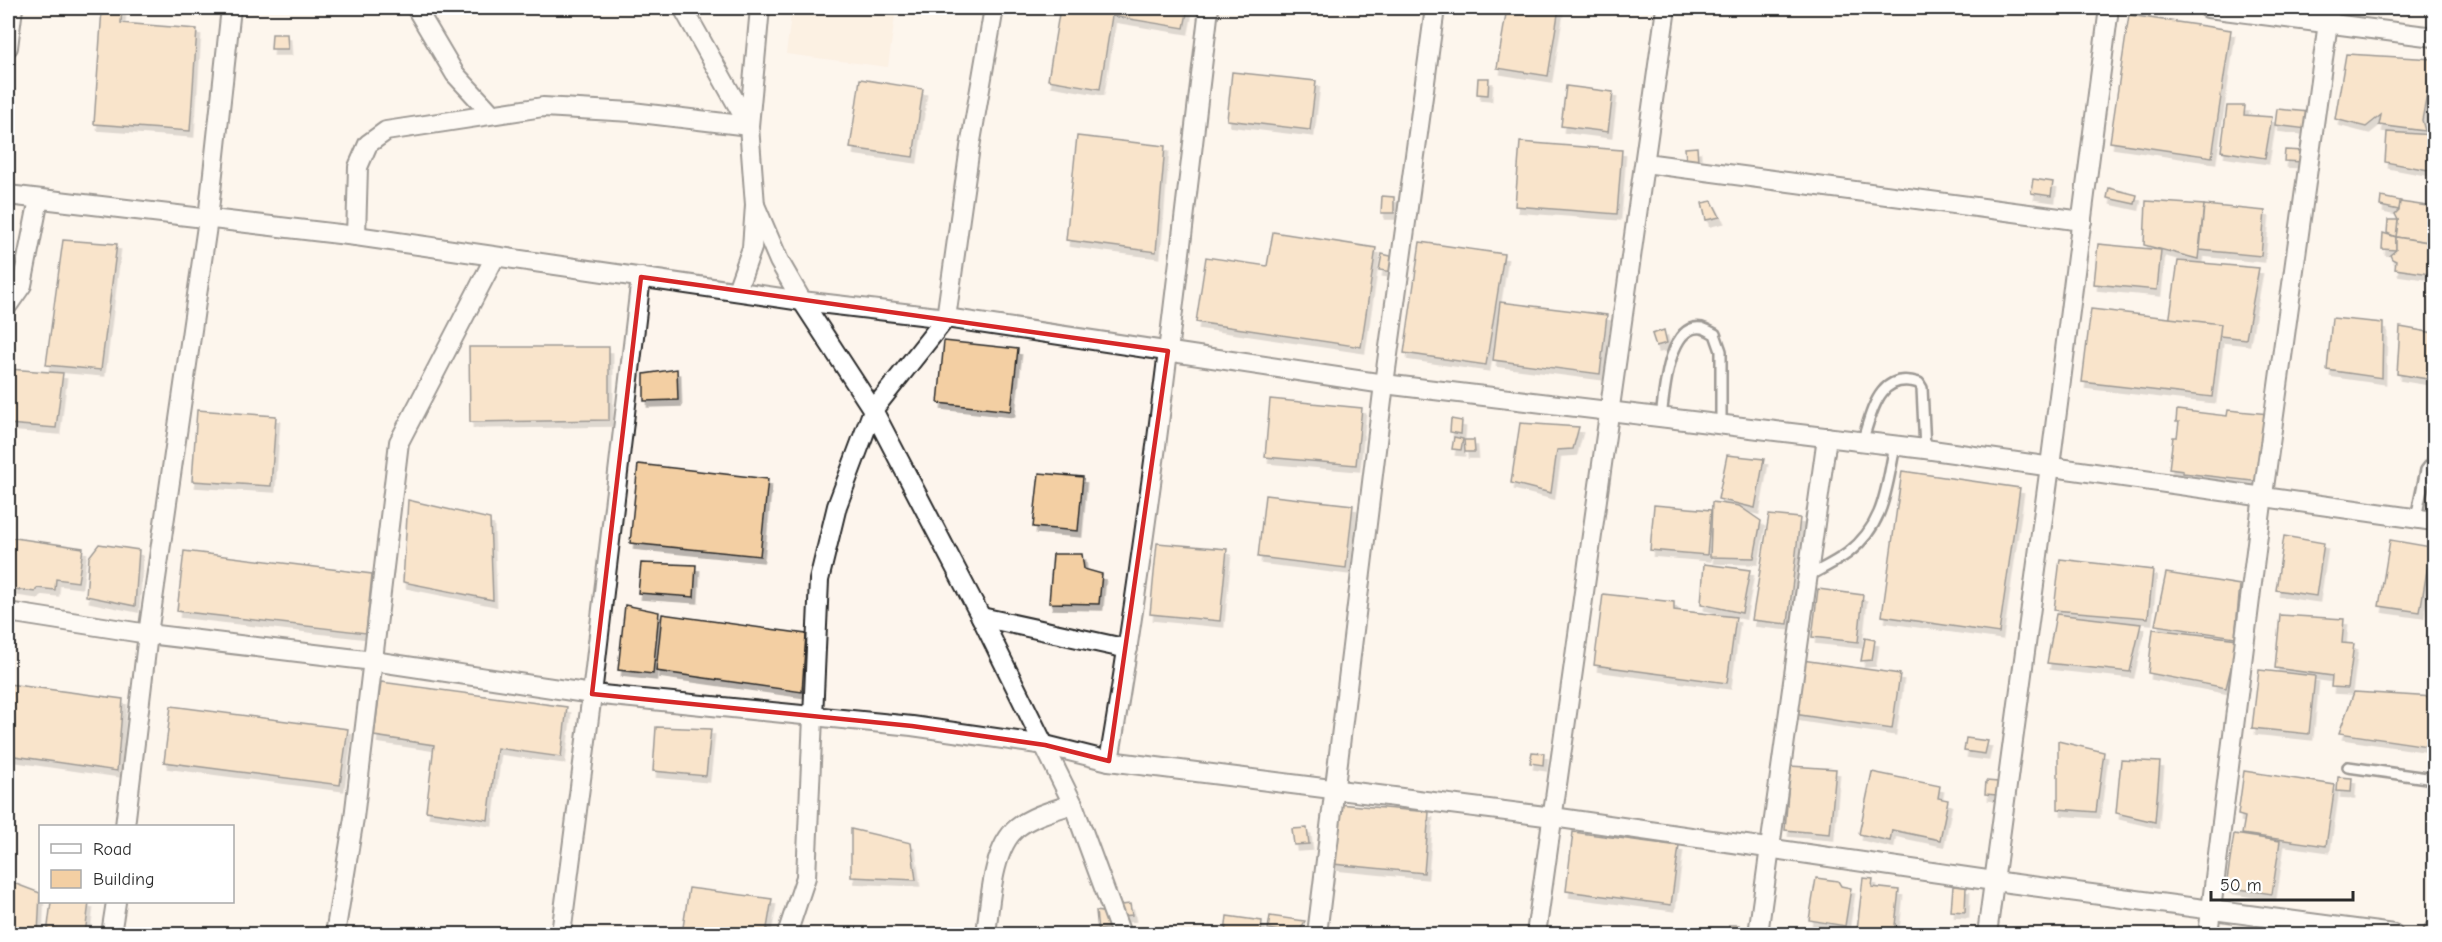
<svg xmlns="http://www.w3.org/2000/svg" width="2442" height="942" font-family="'Comic Neue',sans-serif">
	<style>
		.built { fill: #faead7 }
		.building { fill: #f3cfa3; stroke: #2b2b2b; stroke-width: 1.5; filter: url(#shadow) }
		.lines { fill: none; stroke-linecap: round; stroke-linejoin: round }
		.lane-casing { stroke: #2b2b2b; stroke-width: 14 }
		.street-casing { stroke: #2b2b2b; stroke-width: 22 }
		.lane { stroke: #fff; stroke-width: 9 }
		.street { stroke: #fff; stroke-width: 18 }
		.marked { fill: none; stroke: #d62828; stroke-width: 4.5; stroke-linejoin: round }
	</style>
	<defs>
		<filter id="shadow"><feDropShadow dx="3.5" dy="6" stdDeviation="0" flood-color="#0004"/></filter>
	</defs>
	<rect width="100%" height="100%" fill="#fdf5ed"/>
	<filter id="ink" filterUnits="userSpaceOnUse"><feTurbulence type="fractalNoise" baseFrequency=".0167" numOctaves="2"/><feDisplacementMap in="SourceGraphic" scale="12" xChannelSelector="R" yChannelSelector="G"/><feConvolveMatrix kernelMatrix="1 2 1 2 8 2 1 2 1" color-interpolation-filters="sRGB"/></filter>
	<g filter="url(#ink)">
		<path class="built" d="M792,8H896L888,67L786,54Z"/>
		<g class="building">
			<path d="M79,8H122L121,23L197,29L190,131L94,124L102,9Z"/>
			<path d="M1060,8H1188L1184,28L1112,16L1100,89L1048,80Z"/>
			<path d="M1507,8H1559L1548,76L1497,68Z"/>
			<path d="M2129,15L2231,30L2212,157L2110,142Z"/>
			<path d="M272,34H287L288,49H271Z"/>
			<path d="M2346,54L2434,59L2422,120L2425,131L2379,125L2381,115L2366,127L2335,119Z"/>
			<path d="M1232,72L1316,81L1310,130L1227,120Z"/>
			<path d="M1478,78H1489L1488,95L1477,94Z"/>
			<path d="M860,79L923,89L913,157L850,148Z"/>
			<path d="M1566,86L1613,92L1608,132L1561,126Z"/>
			<path d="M2227,106H2245L2244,115L2272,117L2265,158L2221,151Z"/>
			<path d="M2277,109L2309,112L2307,129L2275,125Z"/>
			<path d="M2387,132L2434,135V171L2385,162Z"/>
			<path d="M1077,136L1165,146L1156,252L1066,240Z"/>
			<path d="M1520,142L1622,150L1617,214L1515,206Z"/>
			<path d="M1697,147L1698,161H1686L1685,148Z"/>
			<path d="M2285,150L2304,151V162L2284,161Z"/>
			<path d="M2033,179L2053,182L2051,196L2031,193Z"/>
			<path d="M2109,188L2137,195L2135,204L2107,198Z"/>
			<path d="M1382,196L1394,197V213H1381Z"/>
			<path d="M2381,197L2401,201L2399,210L2380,206Z"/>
			<path d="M1712,201L1720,217L1706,220L1702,203Z"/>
			<path d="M2146,201L2204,205L2198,259L2144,245Z"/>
			<path d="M2400,202L2434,207V243L2396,237L2398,220L2395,214L2399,210Z"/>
			<path d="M2204,205L2265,211L2261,256L2200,250Z"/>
			<path d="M2388,220H2398L2396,237L2387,233Z"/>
			<path d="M1273,232L1376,248L1361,347L1196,322L1206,257L1267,266Z"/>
			<path d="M2383,233L2396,237V250L2382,249Z"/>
			<path d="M2396,237L2434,243L2430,274L2395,269L2396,261L2392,259L2390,255L2396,250Z"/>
			<path d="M63,240L117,244L101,370L46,365Z"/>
			<path d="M1420,242L1504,254L1486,365L1404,353Z"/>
			<path d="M2098,244L2161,250L2157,290L2094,284Z"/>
			<path d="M1382,254L1395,257L1392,272L1379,270Z"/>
			<path d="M2178,261L2259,268L2246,339L2168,330Z"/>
			<path d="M1500,302L1607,315L1600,374L1493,360Z"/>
			<path d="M2091,309L2221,324L2212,397L2082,382Z"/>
			<path d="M2332,318L2383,323L2382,378L2327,370Z"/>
			<path d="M2400,327L2434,333V380L2397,374Z"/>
			<path d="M1664,330L1667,343L1656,346L1652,334Z"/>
			<path d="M944,341L1018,349L1011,411L938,403Z"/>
			<path d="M469,347H609V420L470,422Z"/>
			<path d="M8,369L63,373L56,428L8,424Z"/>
			<path d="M677,369L678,400L644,401V374Z"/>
			<path d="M1270,399L1362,408L1356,465L1265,457Z"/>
			<path d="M197,410L276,416L271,486L192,481Z"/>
			<path d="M2177,410L2227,416L2228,410L2269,414L2261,482L2183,473V471L2169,469L2173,437H2177L2179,422H2176Z"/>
			<path d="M1451,419L1462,421L1461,434L1450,432Z"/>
			<path d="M1520,423L1579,427L1573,449L1557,450L1551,493L1511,483Z"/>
			<path d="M1454,437L1463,439L1461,450L1452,449Z"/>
			<path d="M1464,440H1474L1475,452H1465Z"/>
			<path d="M1727,455L1764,459L1755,508L1718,499Z"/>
			<path d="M638,464L768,479L760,556L630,543Z"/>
			<path d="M1902,471L2020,488L1999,633L1882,616Z"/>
			<path d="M1039,473L1083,477L1078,531L1033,527Z"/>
			<path d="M1265,495L1353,505L1346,568L1258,557Z"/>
			<path d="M408,500L490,519L493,600L403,582Z"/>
			<path d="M1712,502L1739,506L1761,521L1754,558L1710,557Z"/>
			<path d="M1654,505L1711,510L1707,555L1650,550Z"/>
			<path d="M1769,515L1800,518L1788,624L1752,620Z"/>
			<path d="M2284,536L2324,543L2316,596L2276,590Z"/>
			<path d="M8,537L83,548L78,582L56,579L55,590L37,588L35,592L8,588Z"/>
			<path d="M2390,540L2431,547L2420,612L2379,606Z"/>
			<path d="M1157,543L1227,549L1220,621L1150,614Z"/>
			<path d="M99,544L139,550L135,606L86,596L89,557Z"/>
			<path d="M184,551L372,574L366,633L177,611Z"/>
			<path d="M1053,554H1082L1084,569L1102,574L1099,604L1049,603Z"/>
			<path d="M2060,559L2153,570L2148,618L2054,610Z"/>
			<path d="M641,563L696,565L694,597L638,593Z"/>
			<path d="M1704,564L1750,570L1742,613L1701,604Z"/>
			<path d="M2166,573L2240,585L2235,637L2155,625Z"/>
			<path d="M1818,589L1863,595L1858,642L1812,637Z"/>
			<path d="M1603,594L1674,602V610L1736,617L1727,683L1594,665Z"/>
			<path d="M625,605L659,612L653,674L618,670Z"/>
			<path d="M662,614L806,634L802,692L656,671Z"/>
			<path d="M2056,614L2141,624L2130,672L2047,663Z"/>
			<path d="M2280,615L2344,619L2342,643L2354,644L2348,688L2331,687L2332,676L2275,668Z"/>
			<path d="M2153,629L2238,639L2226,688L2148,673Z"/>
			<path d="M1865,638L1875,640L1872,660L1861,661Z"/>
			<path d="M1802,660L1900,674L1892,729L1794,714Z"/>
			<path d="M2259,670L2315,676L2309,734L2252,728Z"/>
			<path d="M381,682L567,707L561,757L497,748L488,820L426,811L434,745L374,736Z"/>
			<path d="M8,684L123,699L117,771L8,755Z"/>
			<path d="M2354,692L2434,697V747L2339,733Z"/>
			<path d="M171,706L348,729L340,785L164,762Z"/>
			<path d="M656,727L711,729L706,776L653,771Z"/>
			<path d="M1966,738L1988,741L1985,754L1964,751Z"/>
			<path d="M2058,741L2104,752L2096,812L2058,809Z"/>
			<path d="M1532,752L1544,753L1543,765L1530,763Z"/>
			<path d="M2121,760L2160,762L2155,822L2116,813Z"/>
			<path d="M1790,766L1836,769L1830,834L1785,830Z"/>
			<path d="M2244,771L2335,785L2326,846L2242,834L2245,817L2238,815Z"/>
			<path d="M1872,772L1940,786L1938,798L1948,800L1940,840L1892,830L1890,841L1859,834Z"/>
			<path d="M2338,777L2352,778L2351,792L2337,791Z"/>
			<path d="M1986,781L1998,782L1997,795L1985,794Z"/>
			<path d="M1338,804L1429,812L1424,873L1333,864Z"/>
			<path d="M1307,828L1309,844L1294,845L1292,829Z"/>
			<path d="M851,829L911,843L916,880L851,877Z"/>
			<path d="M1573,832L1679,846L1671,905L1566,891Z"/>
			<path d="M2234,834L2280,841L2272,894L2226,887Z"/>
			<path d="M1816,878L1838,881L1841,886L1851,888L1845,926L1809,920Z"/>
			<path d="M1863,878L1873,879L1872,887L1899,890L1894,934L1857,930Z"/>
			<path d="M8,881L40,893L38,934L8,932Z"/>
			<path d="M1953,886L1966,887L1965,912L1951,911Z"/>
			<path d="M689,888L772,899L766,934H682Z"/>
			<path d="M51,902H89L85,934H47Z"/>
			<path d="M1130,904L1132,915L1122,916L1121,905Z"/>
			<path d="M1096,911L1106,913L1109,928L1098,930Z"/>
			<path d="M1227,916L1262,921L1261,934H1225Z"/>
			<path d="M1270,916L1305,921L1298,934L1268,929Z"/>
			<path d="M1729,925H1739V934H1728Z"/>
			<path d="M2222,929L2258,934H2221Z"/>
		</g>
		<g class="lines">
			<defs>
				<g id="lane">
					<path d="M1661,418C1664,396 1668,322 1702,328C1706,329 1711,332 1715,334L1721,351V425"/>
					<path d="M1862,442C1872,413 1878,370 1919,383L1922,388L1925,449"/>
					<path d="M2416,518L2426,470L2434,460"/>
					<path d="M1808,576C1821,569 1836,562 1848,553C1885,524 1886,489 1895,446"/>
					<path d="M2348,767L2434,779"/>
				</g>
				<g id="street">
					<path d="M416,8L455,74L491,113"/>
					<path d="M683,8L749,126"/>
					<path d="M2208,8L2434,37"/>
					<path d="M8,47L13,8"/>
					<path d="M1645,163L2082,221"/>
					<path d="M8,195L356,236L802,301L946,318L1384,384L1925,449L2434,521"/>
					<path d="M755,205L779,261L802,301L873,410L981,617L1073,804L1121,934"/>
					<path d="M356,236L358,167L368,144L386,131L543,107L632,112L749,126"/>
					<path d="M737,290L752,248L755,205L749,126L760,8"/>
					<path d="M8,305L22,285L39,199"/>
					<path d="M8,612L148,634L373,661L592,694L912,726L1045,745L1109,761L1553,817L1994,881L2393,934"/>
					<path d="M981,617L1128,649"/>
					<path d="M1109,761C1152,511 1179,259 1209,8"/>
					<path d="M125,826L148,634L208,219L231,8"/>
					<path d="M111,934L116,902"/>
					<path d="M335,934L354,818L399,442L495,257"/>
					<path d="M561,934L592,694L641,277"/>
					<path d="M787,934L806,877L819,580L837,506L873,410L946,318L970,147L994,8"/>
					<path d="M986,934C990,904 992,848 1017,828C1033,815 1055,810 1073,804"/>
					<path d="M1317,934L1384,384L1435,8"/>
					<path d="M1536,934L1666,8"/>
					<path d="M1758,934L1827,437"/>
					<path d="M1987,934L2050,466L2109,8"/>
					<path d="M2208,934L2263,495L2330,8"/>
					<path d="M2434,934V930"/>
				</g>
			</defs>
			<use href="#lane" class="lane-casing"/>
			<use href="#street" class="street-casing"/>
			<use href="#lane" class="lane"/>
			<use href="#street" class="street"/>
		</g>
	</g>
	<path d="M0 0H2442V942H0ZM641,277L1168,351L1109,761L1045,745L912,726L592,694Z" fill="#fdf5ed" fill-opacity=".55" fill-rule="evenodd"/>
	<path class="marked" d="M641,277L1168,351L1109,761L1045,745L912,726L592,694Z"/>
	<rect width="2442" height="942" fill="none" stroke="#fff" stroke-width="30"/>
	<rect x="15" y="15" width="2412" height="912" fill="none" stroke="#2b2b2b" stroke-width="2" filter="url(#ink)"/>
	<rect x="39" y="825" width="195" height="78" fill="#ffffff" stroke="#aaaaaa" stroke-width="1.5"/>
	<rect x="51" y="844" width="30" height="9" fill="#ffffff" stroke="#aaaaaa" stroke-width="1.5"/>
	<text x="93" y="855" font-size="18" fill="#2b2b2b">Road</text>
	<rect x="51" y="870" width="30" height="18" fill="#f3cfa3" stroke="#aaaaaa" stroke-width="1.5"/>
	<text x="93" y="885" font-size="18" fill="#2b2b2b">Building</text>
	<path d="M2211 891v9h142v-9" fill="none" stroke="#2b2b2b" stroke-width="3"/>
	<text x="2220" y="891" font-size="18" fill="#2b2b2b" stroke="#ffffff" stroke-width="4.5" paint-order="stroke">50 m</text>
</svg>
